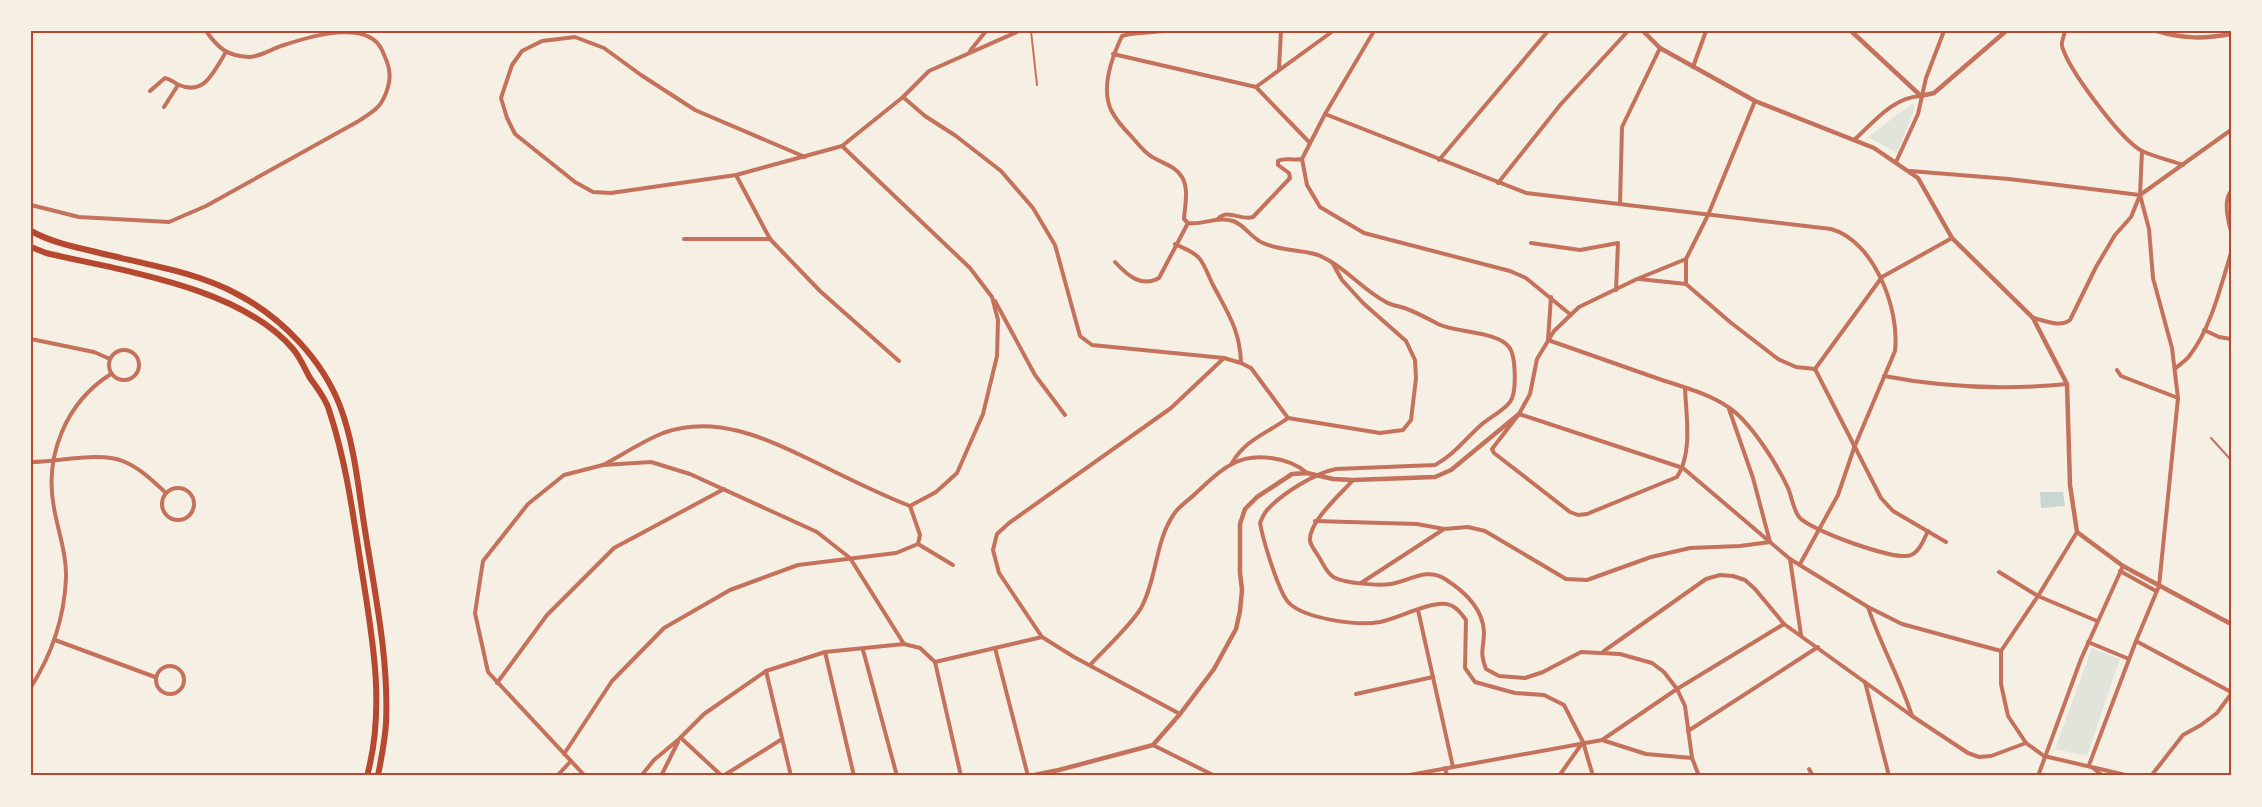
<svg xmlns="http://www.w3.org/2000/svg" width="2262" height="807" font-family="Georgia,serif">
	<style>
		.green { fill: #e2e4dc }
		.water { fill: #c9d6d2 }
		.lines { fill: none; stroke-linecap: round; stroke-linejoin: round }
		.service { stroke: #c5725c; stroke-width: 2 }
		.minor { stroke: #c5725c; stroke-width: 4 }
		.tertiary { stroke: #c5725c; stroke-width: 4.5 }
		.trunk { stroke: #b5482f; stroke-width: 6 }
		.neatline { fill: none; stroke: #b5482f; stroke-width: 2 }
	</style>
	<rect width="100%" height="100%" fill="#f6efe4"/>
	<g class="green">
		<path d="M1913,103L1915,108L1897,153L1868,137Z"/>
		<path d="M2092,648L2120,659L2087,756L2055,749Z"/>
	</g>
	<path class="water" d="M2040,492H2063L2065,506L2041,508Z"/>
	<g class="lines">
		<g class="service">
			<path d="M1031,31L1037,85"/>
			<path d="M2211,438L2231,460"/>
		</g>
		<g class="minor">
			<path d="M1164,31L1130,34L1122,36C1112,57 1101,88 1111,110C1116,120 1125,130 1132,137C1137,143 1142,149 1148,154C1159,163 1174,164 1182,177C1189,189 1185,205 1184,219L1188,223C1204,225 1217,216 1233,221C1245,225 1251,238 1263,243C1280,251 1300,249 1318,255C1345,266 1361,289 1386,302C1392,306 1401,306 1407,309C1418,313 1428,319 1438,324C1456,333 1497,331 1509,347C1516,356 1517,393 1510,402C1502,412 1490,417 1481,425C1465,439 1454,455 1435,465L1336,469C1315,473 1283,493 1268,509C1264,513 1262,518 1260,523C1263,540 1278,590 1288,602C1304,619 1357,626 1380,622C1399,618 1428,602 1446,604C1455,605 1461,613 1466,620L1465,668L1475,682L1515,693L1544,695L1564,705L1583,742L1593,776"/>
			<path d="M1374,31L1325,114L1302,159L1307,185L1320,207L1364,233L1510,271L1526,278L1571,315"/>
			<path d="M2065,31C2064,36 2061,42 2062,46C2068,69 2121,140 2142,151C2155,157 2169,160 2183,165"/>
			<path d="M970,51L986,31"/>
			<path d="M1113,54L1256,87L1310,143"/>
			<path d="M1693,67L1706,31"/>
			<path d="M1279,69L1281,31"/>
			<path d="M1256,87L1333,31"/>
			<path d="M150,91L165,78C171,79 174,83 179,85C205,96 214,71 226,52"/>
			<path d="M903,97L925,116L956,136L1001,171L1033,208L1055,245L1080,336L1092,345L1224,358L1241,363L1251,368L1288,418C1266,434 1246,439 1232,463"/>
			<path d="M164,107L178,85"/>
			<path d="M1325,114L1526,193L1831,229C1874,241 1900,309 1895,351L1854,448L1838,495L1800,564"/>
			<path d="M1854,140C1874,122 1893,97 1921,96"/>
			<path d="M805,157L695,110L641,75L604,48L575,37L542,41L522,51L512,65L501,98L507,118L515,134L575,182L593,192L611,193L736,175L842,146L903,97L929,71L1019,31"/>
			<path d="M1439,160L1548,31"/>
			<path d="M1896,162L1918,114L1926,78L1944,31"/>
			<path d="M1910,171L2009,179L2140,195"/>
			<path d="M736,175L770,239L820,291L899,361"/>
			<path d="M1498,183L1561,104L1628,31"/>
			<path d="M2231,191C2223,201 2228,220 2231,231"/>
			<path d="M2140,195L2231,130"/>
			<path d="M1620,204L1622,127L1660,48"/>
			<path d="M31,205L79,217L169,222L206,206L357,122C374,111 382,108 388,87C392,73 388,63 382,50C367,18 308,37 281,46C272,49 259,57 249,57C227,56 218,48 206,31"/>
			<path d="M1218,219C1227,208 1241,221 1253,217L1290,178L1289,173L1278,165V161C1284,157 1294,161 1302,159"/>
			<path d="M684,239H770"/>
			<path d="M1531,243L1580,250L1618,243L1616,290"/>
			<path d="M1175,244C1183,248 1193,251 1199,258C1205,265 1208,275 1212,283C1227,312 1240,329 1241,363"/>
			<path d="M1115,262C1127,275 1141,288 1159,278L1188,223"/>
			<path d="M1639,279L1686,284L1730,322L1778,359L1796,367L1815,369L1882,277L1952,238"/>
			<path d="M1686,284V259L1708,215L1755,101"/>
			<path d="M1551,297L1548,340C1586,353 1624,367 1662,380C1683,387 1710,394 1728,407C1750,421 1777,464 1788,488C1792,497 1793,509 1799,517C1809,530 1897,562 1911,555C1920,551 1924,539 1928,531"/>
			<path d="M995,301L1035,375L1065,415"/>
			<path d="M2033,318C2044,320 2060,328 2070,320L2096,267L2115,235L2131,217L2140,195"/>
			<path d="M2204,330L2219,337L2231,339"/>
			<path d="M31,339L94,352L110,359"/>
			<circle cx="124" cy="365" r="15"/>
			<path d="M2176,368C2180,364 2187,360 2190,355C2211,328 2221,285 2231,253"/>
			<path d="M1815,369L1881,498L1893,511L1946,542"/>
			<path d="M2117,370L2121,376L2178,398"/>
			<path d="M1884,376C1946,388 2005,390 2067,384"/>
			<path d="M1685,388C1686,415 1693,453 1677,477L1587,514L1578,515L1570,512L1494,453L1492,449L1519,414L1530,394L1537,359L1554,331L1579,307L1637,279L1686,259"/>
			<path d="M1729,409L1753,478L1770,542"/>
			<path d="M1519,414L1683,468L1770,542"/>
			<path d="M1288,418L1380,433L1403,430L1411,420L1416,378L1415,360L1406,341L1363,303L1342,280L1333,264"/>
			<path d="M31,462C58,462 101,451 125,462C141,469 153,481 166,493"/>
			<path d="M603,465C622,455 643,441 663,433C718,413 771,441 819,464C849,479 879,494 910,506L936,492L957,473L983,414L997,356L998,320L992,297L970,268L842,146"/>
			<path d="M1353,480C1341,494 1308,522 1310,541C1311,546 1316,552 1319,557C1323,564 1326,571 1332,576C1340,583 1379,586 1391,584C1410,581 1426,567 1445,579C1464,591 1483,609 1484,632C1484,649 1479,650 1486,669L1499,676L1525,678L1543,672L1581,652L1620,654L1652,663L1664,672L1677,689L1685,706L1692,758L1699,776"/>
			<circle cx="178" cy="504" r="16"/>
			<path d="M1315,521L1417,524L1444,529"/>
			<path d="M2077,532L2038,596L2001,651V684L2008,716L2026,743L2044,756L2130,776"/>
			<path d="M918,544L953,565"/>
			<path d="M1790,559L1801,635"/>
			<path d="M2120,571L2156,591"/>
			<path d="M1999,572L2038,596L2097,621"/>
			<path d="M1361,583L1444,529L1468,527L1485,531L1566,579L1587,580L1651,557L1690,548L1740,546L1770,542L1790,559L1868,607L1902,624L2001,651"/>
			<path d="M1868,607C1880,644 1900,678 1912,716"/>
			<path d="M1418,610L1453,767"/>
			<path d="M55,640L155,677"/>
			<path d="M2136,641L2231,692"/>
			<path d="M2088,642L2129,659"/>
			<path d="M995,648L1028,776"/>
			<path d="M863,650L897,776"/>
			<path d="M1604,651L1706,579L1720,575L1733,576L1745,580L1755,589L1784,624L1912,716L1968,753L1979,757L1991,756L2026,743"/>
			<path d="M825,652L854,776"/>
			<path d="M935,662L1042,637"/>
			<path d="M1090,665C1104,650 1132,624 1141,608C1157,579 1155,541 1174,514C1179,506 1189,500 1196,493C1207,483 1218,471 1232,464C1254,452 1289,457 1307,473"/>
			<circle cx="170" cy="680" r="14"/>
			<path d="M766,671L791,776"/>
			<path d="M1865,682L1889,776"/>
			<path d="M497,683L547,615L614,548L724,489"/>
			<path d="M31,687C52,654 64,619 66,579C67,555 58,531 54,508C44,456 66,402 111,374"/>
			<path d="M1356,694L1433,677"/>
			<path d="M1180,714L1074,657L1042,637L999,573L993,550L997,534L1009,523L1171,408L1224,358"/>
			<path d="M1688,731L1818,647"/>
			<path d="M681,738L722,776"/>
			<path d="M1602,740L1646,754L1692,758"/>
			<path d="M1153,745L1215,776"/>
			<path d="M564,754L612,681L664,628L730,590L798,565L896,553L918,544L920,535L910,506"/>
			<path d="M2089,765L2136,641L2159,586L2178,398L2172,348L2153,278L2149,229L2140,195L2142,151"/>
			<path d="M1445,768L1447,776"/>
			<path d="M2093,768L2103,776"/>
			<path d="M1809,769L1813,776"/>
			<path d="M557,776L571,761"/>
			<path d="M585,776L488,672L475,613L483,561L528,504L564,475L603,465L651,462L690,474L817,532L850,558L904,644"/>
			<path d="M641,776L654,760L679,739L704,714L766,671L825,652L904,644L920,648L935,662L961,776"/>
			<path d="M661,776L678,742"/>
			<path d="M723,776L782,739"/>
			<path d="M1404,776L1602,740L1677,689L1784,624"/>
			<path d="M1559,776L1583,742"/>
			<path d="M2038,776L2081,659L2123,566"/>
			<path d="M2109,776L2119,774"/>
			<path d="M2151,776L2183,735L2201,725L2217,713L2231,694"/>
		</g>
		<g class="tertiary">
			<path d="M1643,31L1660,48L1755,101L1874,148L1918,178L1952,238L2033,318L2067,384L2070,485L2077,532L2123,566L2231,624"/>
			<path d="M1851,31L1921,96L1934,93L2006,31"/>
			<path d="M2157,31C2184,39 2204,39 2231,34"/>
			<path d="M1029,776L1059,770L1153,745L1180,714L1214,669L1236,629L1240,611L1242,590L1240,573V524L1245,509L1257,497L1292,474L1307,473L1333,479L1353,480L1435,477L1451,470L1519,414"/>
		</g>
		<g class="trunk">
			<path d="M31,231C51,242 74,247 96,252C143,264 194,271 237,294C281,317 322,359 340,406C354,443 358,485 364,524C374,589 389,657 386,723C385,741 381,759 378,776"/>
			<path d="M31,247L46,253C122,271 240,287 293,349C300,357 305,369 310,378C317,388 326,399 329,410C346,461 353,514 361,566C372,635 386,707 367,776"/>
		</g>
	</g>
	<rect width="2262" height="807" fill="none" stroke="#f6efe4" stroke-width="65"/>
	<rect x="32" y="32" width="2198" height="742" class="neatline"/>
</svg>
